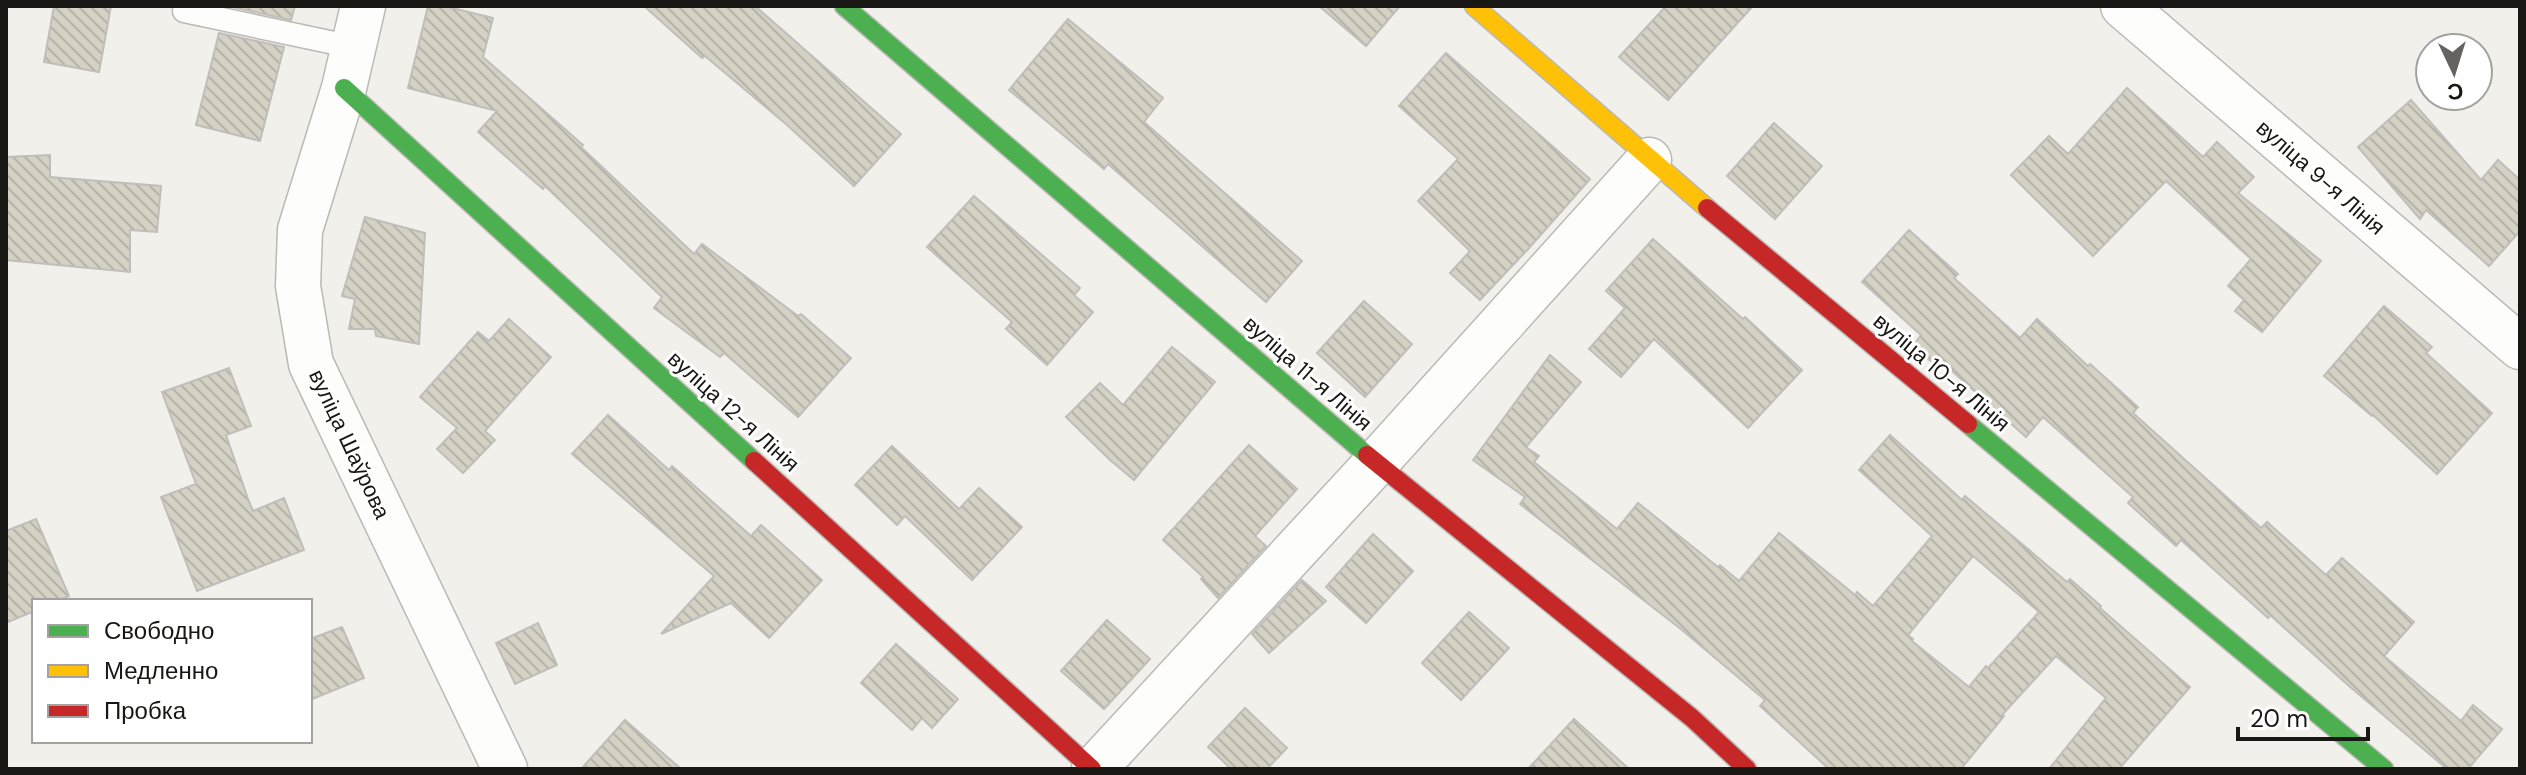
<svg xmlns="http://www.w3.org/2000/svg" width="2526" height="775" font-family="'DM Sans',sans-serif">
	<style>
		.building { fill: url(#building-back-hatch); stroke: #c0bebb; stroke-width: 2; fill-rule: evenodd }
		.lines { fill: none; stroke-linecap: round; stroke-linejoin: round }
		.lane-casing { stroke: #bab9b6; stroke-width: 25 }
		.street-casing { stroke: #bab9b6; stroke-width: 47 }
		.fast-casing { stroke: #bab9b6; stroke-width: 21 }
		.slow-casing { stroke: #bab9b6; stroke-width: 21 }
		.jam-casing { stroke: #bab9b6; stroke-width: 21 }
		.lane { stroke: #fdfdfc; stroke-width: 22 }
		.street { stroke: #fdfdfc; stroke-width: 44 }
		.fast { stroke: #4caf50; stroke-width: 18 }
		.slow { stroke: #ffc107; stroke-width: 18 }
		.jam { stroke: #c62828; stroke-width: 18 }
		.labels { text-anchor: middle; stroke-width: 6; stroke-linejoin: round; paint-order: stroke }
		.street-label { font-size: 22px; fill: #181714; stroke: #fff }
	</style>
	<defs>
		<pattern id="building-back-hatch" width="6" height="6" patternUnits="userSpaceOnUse" patternTransform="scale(2)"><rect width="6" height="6" fill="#d5d1c4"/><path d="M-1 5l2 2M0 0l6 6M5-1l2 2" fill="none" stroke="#b6b3a8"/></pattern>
	</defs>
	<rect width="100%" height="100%" fill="#f2f0eb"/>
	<g class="building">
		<path d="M54,6H111L99,72L44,62Z"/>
		<path d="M228,6H295L291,20Z"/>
		<path d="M428,6H444L493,18L483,57L583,145L581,147L694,254L702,244L798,316L801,314L851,358L798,417L724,353L720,357L654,308L662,297L545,186L543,189L478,132L497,111L408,88Z"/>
		<path d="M644,6H755L901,134L854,186L787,125L705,56L702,58Z"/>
		<path d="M1319,6H1400L1366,46Z"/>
		<path d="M1666,6H1753L1668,100L1619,57Z"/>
		<path d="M1068,19L1163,98L1144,122L1302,261L1266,302L1108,164L1104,169L1009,90Z"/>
		<path d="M219,33L284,47L260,141L196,125Z"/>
		<path d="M1446,53L1590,179L1530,247L1480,300L1450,273L1470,251L1418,201L1458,159L1399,106Z"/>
		<path d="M2127,88L2203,157L2217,142L2254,177L2238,193L2321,261L2262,332L2235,311L2244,300L2228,286L2251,259L2166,181L2093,256L2011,175L2049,136L2068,154Z"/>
		<path d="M2411,100L2481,180L2498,160L2520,180V231L2489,266L2426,210L2420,219L2358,147Z"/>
		<path d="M1774,123L1822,166L1775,219L1727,176Z"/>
		<path d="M50,155V177L161,186L157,232L130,230V272L6,260V157Z"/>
		<path d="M974,196L1080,288L1074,295L1093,312L1047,365L1006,329L1012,322L927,247Z"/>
		<path d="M365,217L425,233L419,344L376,336L375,329H349L355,299L342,296Z"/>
		<path d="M1909,230L1958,274L1954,278L2020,338L2037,319L2088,366L2090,364L2138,407L2133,413L2261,528L2267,522L2326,575L2342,558L2414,622L2384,656L2461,721L2473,705L2502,729L2468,769H2447L2349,686L2270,615L2268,618L2181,540L2176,546L2128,503L2133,497L2043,417L2026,437L1943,363L1939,368L1913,346L1921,335L1862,282Z"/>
		<path d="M1653,239L1743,319L1745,317L1802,370L1748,428L1654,339L1621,377L1589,349L1625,308L1606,291Z"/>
		<path d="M1364,301L1412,344L1365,397L1317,353Z"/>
		<path d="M2384,306L2432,347L2426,353L2492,413L2437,474L2373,415L2372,416L2324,376Z"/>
		<path d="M509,319L551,357L485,431L495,440L463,473L437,449L457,428L420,397L478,332L489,341Z"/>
		<path d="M1172,347L1215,382L1134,480L1110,460L1066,417L1100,383L1123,405Z"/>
		<path d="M1550,355L1581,382L1526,447L1539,456L1534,462L1617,529L1638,503L1718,567L1720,565L1739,581L1779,533L1855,595L1857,592L1873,606L1932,536L1859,470L1890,435L1962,500L1965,496L2067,582L2070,579L2101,606L2100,608L2190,687L2119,769H2049L2106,698L2056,656L2002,715L2004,716L1961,769H1829L1760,706L1765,700L1682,630L1520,504L1525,497L1473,460ZM1973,556L2039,612L1988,668L1986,666L1969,687L1912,641L1913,639L1908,635Z"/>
		<path d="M229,368L251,426L226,435L248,499L253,511L284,498L304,550L197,591L161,497L196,484L162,392Z"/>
		<path d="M608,415L669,470L672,466L751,536L761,525L822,580L769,638L731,603L661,634L714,576L572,454Z"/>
		<path d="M1249,445L1297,489L1255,536L1266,546L1218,598L1201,579L1203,577L1163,540Z"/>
		<path d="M892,446L959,509L979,488L1022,527L972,580L905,516L897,525L855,485Z"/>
		<path d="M36,519L69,596L57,601H34V611L6,623V531Z"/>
		<path d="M1373,534L1413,571L1366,623L1326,587Z"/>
		<path d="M1302,580L1326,601L1269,653L1252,634Z"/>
		<path d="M1469,612L1509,648L1461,700L1422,663Z"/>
		<path d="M1107,620L1150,659L1104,709L1061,671Z"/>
		<path d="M538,623L557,665L515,684L496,643Z"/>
		<path d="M342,627L364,678L310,700V639Z"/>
		<path d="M896,644L958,699L932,728L922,718L912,730L861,683Z"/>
		<path d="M1245,708L1287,748L1267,769H1231L1208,747Z"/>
		<path d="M1574,719L1629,769H1528Z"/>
		<path d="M625,720L681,769H581Z"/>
	</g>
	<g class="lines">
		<defs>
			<path id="lane" d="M184,11L353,47"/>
			<g id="street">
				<path d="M363,6L344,88L300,230L298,286L311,364L505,769"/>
				<path d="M2123,6L2520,347"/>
				<path d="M1094,769L1376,463L1649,160"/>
			</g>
			<g id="fast">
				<path d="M844,6L1367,455"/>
				<path d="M344,88L754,461"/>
				<path d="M1968,424L2384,769"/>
			</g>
			<path id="slow" d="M1474,6L1707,208"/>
			<g id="jam">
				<path d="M1707,208L1968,424"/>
				<path d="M1367,455L1692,718L1747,769"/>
				<path d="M754,461L1092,769"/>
			</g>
		</defs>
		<use href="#lane" class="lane-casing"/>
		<use href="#street" class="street-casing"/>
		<use href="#fast" class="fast-casing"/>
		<use href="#slow" class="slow-casing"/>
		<use href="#jam" class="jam-casing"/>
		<use href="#lane" class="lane"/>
		<use href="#street" class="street"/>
		<use href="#fast" class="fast"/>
		<use href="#slow" class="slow"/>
		<use href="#jam" class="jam"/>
	</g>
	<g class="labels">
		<g class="street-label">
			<text transform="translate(2321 177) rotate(41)" y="8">вуліца 9-я Лінія</text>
			<text transform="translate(1942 372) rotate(40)" y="8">вуліца 10-я Лінія</text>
			<text transform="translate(1308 373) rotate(41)" y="8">вуліца 11-я Лінія</text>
			<text transform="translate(734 411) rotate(42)" y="8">вуліца 12-я Лінія</text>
			<text transform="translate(350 444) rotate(65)" y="8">вуліца Шаўрова</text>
		</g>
	</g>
	<rect width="2526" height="775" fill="none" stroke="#181714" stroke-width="16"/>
	<rect x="32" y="599" width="280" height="144" fill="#ffffff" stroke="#a3a2a1" stroke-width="2"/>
	<rect x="48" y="625" width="40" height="12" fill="#4caf50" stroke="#a3a2a1" stroke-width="2"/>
	<text x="104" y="639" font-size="24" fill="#181714">Свободно</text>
	<rect x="48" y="665" width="40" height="12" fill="#ffc107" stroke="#a3a2a1" stroke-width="2"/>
	<text x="104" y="679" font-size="24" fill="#181714">Медленно</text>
	<rect x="48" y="705" width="40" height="12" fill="#c62828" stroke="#a3a2a1" stroke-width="2"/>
	<text x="104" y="719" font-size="24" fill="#181714">Пробка</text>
	<g transform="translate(2454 72) rotate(176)"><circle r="38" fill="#ffffff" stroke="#a3a2a1" stroke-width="2"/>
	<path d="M0-6L14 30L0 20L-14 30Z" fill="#64635f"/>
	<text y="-12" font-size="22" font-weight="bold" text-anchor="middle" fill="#181714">С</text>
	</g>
	<path d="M2238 727v12h130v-12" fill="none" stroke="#181714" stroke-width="4"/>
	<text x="2250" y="727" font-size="24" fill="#181714" stroke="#ffffff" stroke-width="6" paint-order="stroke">20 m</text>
</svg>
